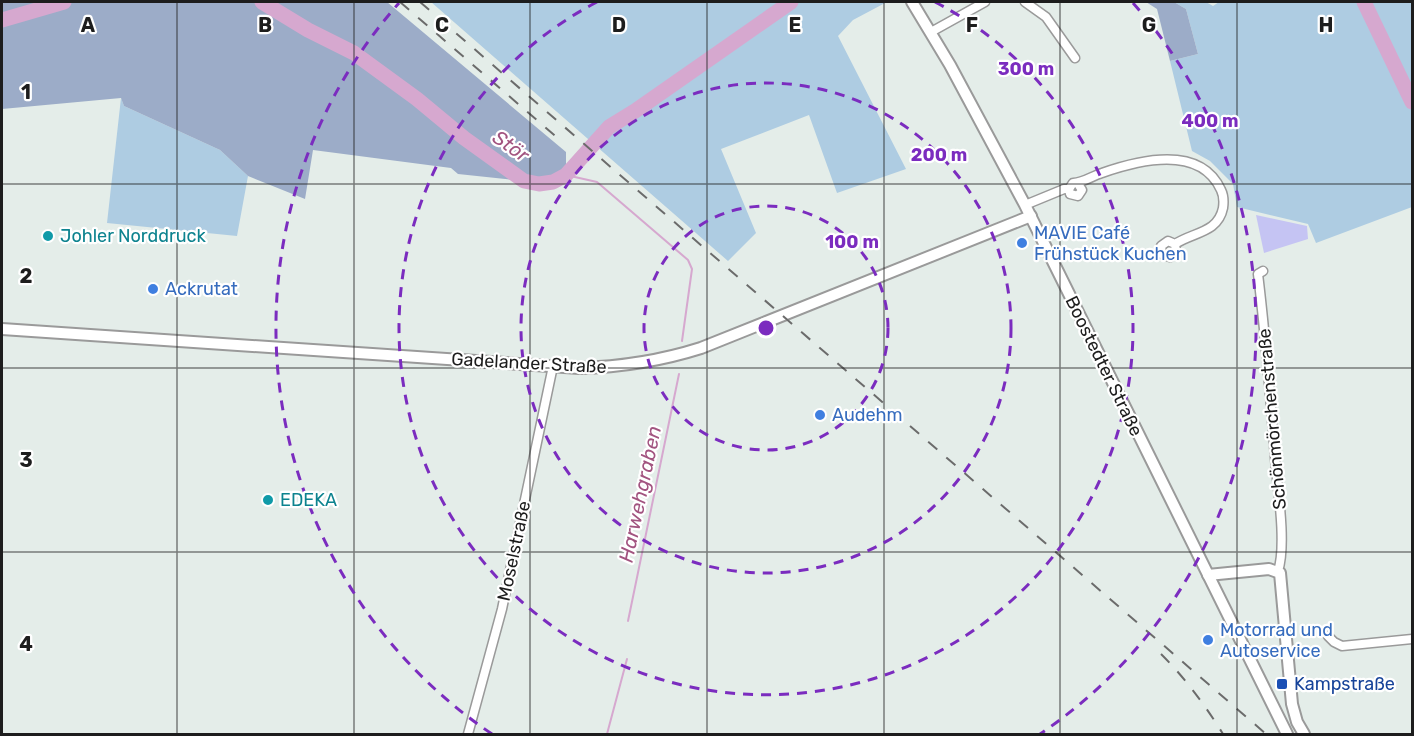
<svg xmlns="http://www.w3.org/2000/svg" width="1414" height="736" font-family="Rubik,sans-serif">
	<style>
		.grass { fill: #aecce2 }
		.forest { fill: #9cacc8 }
		.park { fill: #c5c4f3 }
		.lines { fill: none; stroke-linecap: round; stroke-linejoin: round }
		.stream { stroke: #d6a8cf; stroke-width: 2 }
		.river { stroke: #d6a8cf; stroke-width: 15 }
		.minor-casing { stroke: #9a9a9a; stroke-width: 11 }
		.tertiary-casing { stroke: #9a9a9a; stroke-width: 14 }
		.minor { stroke: #fff; stroke-width: 8 }
		.tertiary { stroke: #fff; stroke-width: 10 }
		.rail { stroke: #6b6b6b; stroke-width: 2; stroke-dasharray: 12 12; stroke-linecap: butt }
		.grid { fill: none; stroke: #1d1d1d; stroke-width: 1.5; stroke-opacity: 0.55 }
		.ring { fill: none; stroke: #7b2cbf; stroke-width: 3; stroke-dasharray: 10 8 }
		.culture-dot { fill: #0f9aa8; stroke: #fff; stroke-width: 2 }
		.shop-dot { fill: #3f7fe0; stroke: #fff; stroke-width: 2 }
		.transit-dot { fill: #1a4fb4; stroke: #fff; stroke-width: 2 }
		.labels { text-anchor: middle; stroke-width: 4.5; stroke-linejoin: round; paint-order: stroke }
		.shop-label { font-size: 18px; fill: #366cbe; stroke: #fff; text-anchor: start }
		.culture-label { font-size: 18px; fill: #0d838f; stroke: #fff; text-anchor: start }
		.street-label { font-size: 18px; fill: #1d1d1d; stroke: #fff }
		.transit-label { font-size: 18px; fill: #164399; stroke: #fff; text-anchor: start }
		.water-label { font-size: 20px; font-style: italic; fill: #a25480; stroke: #fff }
		.grid-label { font-size: 20px; text-anchor: middle; font-weight: bold; fill: #1d1d1d; stroke: #fff; stroke-width: 4.5; stroke-linejoin: round; paint-order: stroke }
		.centre { fill: #7b2cbf; stroke: #fff; stroke-width: 3 }
		.ring-label { font-size: 18px; text-anchor: middle; font-weight: bold; fill: #7b2cbf; stroke: #fff; stroke-width: 4.5; stroke-linejoin: round; paint-order: stroke }
	</style>
	<rect width="100%" height="100%" fill="#e4ede9"/>
	<g class="grass">
		<path d="M431,2H887L853,20L838,36L906,169L837,193L809,115L721,149L756,233L728,261Z"/>
		<path d="M1174,2H1206L1213,6L1219,2H1412V207L1316,243L1308,224L1237,207L1233,184L1210,161L1192,151L1170,61L1198,54L1186,9Z"/>
		<path d="M121,98L124,106L220,150L248,176L237,236L107,223Z"/>
	</g>
	<g class="forest">
		<path d="M2,2H387L566,152V175L553,182L539,184L524,181L458,174L451,168L313,150L305,199L248,176L220,150L124,106L121,98L2,109Z"/>
		<path d="M1146,2H1174L1186,9L1198,54L1170,61L1157,9Z"/>
	</g>
	<path class="park" d="M1256,215L1307,226L1308,239L1264,253Z"/>
	<g class="lines">
		<g class="stream">
			<path d="M566,175L597,182L688,260L692,269L682,341"/>
			<path d="M628,621L679,374"/>
			<path d="M607,734L627,659"/>
		</g>
		<g class="river">
			<path d="M262,2L308,30L354,53L417,99L464,138L524,181L539,184L553,182L566,175L609,127L635,111L791,2"/>
			<path d="M1364,2L1412,102"/>
			<path d="M2,20L64,2"/>
		</g>
		<defs>
			<g id="minor">
				<path d="M1025,2L1046,17L1075,58"/>
				<path d="M931,32L985,2"/>
				<path d="M1069,189L1070,194L1078,196L1082,190L1078,184"/>
				<path d="M1025,205L1064,189H1069L1073,183C1083,183 1092,176 1102,173C1139,160 1200,144 1221,190C1224,196 1224,201 1223,208C1218,233 1193,232 1175,244L1168,241L1161,246L1162,254L1170,257L1176,251L1175,244"/>
				<path d="M1263,271L1258,274C1266,339 1271,405 1276,470C1279,497 1286,547 1278,571"/>
				<path d="M1328,636L1334,642L1342,646L1412,639"/>
				<path d="M468,734L502,609L553,366"/>
			</g>
			<g id="tertiary">
				<path d="M912,2L950,65L1025,205L1287,734"/>
				<path d="M2,329L579,368C621,367 660,361 701,348L1031,216"/>
				<path d="M1208,575L1269,569L1280,573L1292,704L1297,722L1304,734"/>
			</g>
		</defs>
		<use href="#minor" class="minor-casing"/>
		<use href="#tertiary" class="tertiary-casing"/>
		<use href="#minor" class="minor"/>
		<use href="#tertiary" class="tertiary"/>
		<g class="rail">
			<path d="M400,2L560,140"/>
			<path d="M420,2L1266,734"/>
			<path d="M1161,654C1185,678 1205,705 1223,734"/>
		</g>
	</g>
	<path class="grid" d="M177,2V734M354,2V734M530,2V734M707,2V734M884,2V734M1060,2V734M1237,2V734M2,184H1412M2,368H1412M2,552H1412"/>
	<g class="ring">
		<circle cx="766" cy="328" r="122"/>
		<circle cx="766" cy="328" r="245"/>
		<path d="M935 2A367 367 0 1 1 597 2"/>
		<path d="M492 734A490 490 0 0 1 399 3M1133 3A490 490 0 0 1 1040 734"/>
	</g>
	<g class="culture-dot">
		<circle cx="48" cy="236" r="6"/>
		<circle cx="268" cy="500" r="6"/>
	</g>
	<g class="shop-dot">
		<circle cx="1022" cy="243" r="6"/>
		<circle cx="153" cy="289" r="6"/>
		<circle cx="820" cy="415" r="6"/>
		<circle cx="1208" cy="640" r="6"/>
	</g>
	<rect class="transit-dot" x="1276" y="678" width="12" height="12" rx="3"/>
	<g class="labels">
		<g class="shop-label">
			<text x="1034" y="239">MAVIE Café<tspan x="1034" dy="21">Frühstück Kuchen</tspan></text>
			<text x="165" y="295">Ackrutat</text>
			<text x="832" y="421">Audehm</text>
			<text x="1220" y="636">Motorrad und<tspan x="1220" dy="21">Autoservice</tspan></text>
		</g>
		<g class="culture-label">
			<text x="60" y="242">Johler Norddruck</text>
			<text x="280" y="506">EDEKA</text>
		</g>
		<g class="street-label">
			<text transform="translate(529 363) rotate(3)" y="6">Gadelander Straße</text>
			<text transform="translate(1104 366) rotate(64)" y="6">Boostedter Straße</text>
			<text transform="translate(1272 419) rotate(-95)" y="6">Schönmörchenstraße</text>
			<text transform="translate(514 551) rotate(-78)" y="6">Moselstraße</text>
		</g>
		<g class="transit-label">
			<text x="1294" y="690">Kampstraße</text>
		</g>
		<g class="water-label">
			<text transform="translate(511 146) rotate(35)" y="7">Stör</text>
			<text transform="translate(640 494) rotate(-78)" y="7">Harwehgraben</text>
		</g>
	</g>
	<g class="grid-label">
		<text x="88" y="32">A</text>
		<text x="265" y="32">B</text>
		<text x="442" y="32">C</text>
		<text x="619" y="32">D</text>
		<text x="795" y="32">E</text>
		<text x="972" y="32">F</text>
		<text x="1149" y="32">G</text>
		<text x="1326" y="32">H</text>
		<text x="26" y="99">1</text>
		<text x="26" y="283">2</text>
		<text x="26" y="467">3</text>
		<text x="26" y="651">4</text>
	</g>
	<circle cx="766" cy="328" r="9" class="centre"/>
	<g class="ring-label">
		<text x="1026" y="75">300 m</text>
		<text x="1210" y="127">400 m</text>
		<text x="939" y="161">200 m</text>
		<text x="852" y="248">100 m</text>
	</g>
	<rect width="1414" height="736" fill="none" stroke="#1d1d1d" stroke-width="6"/>
</svg>
